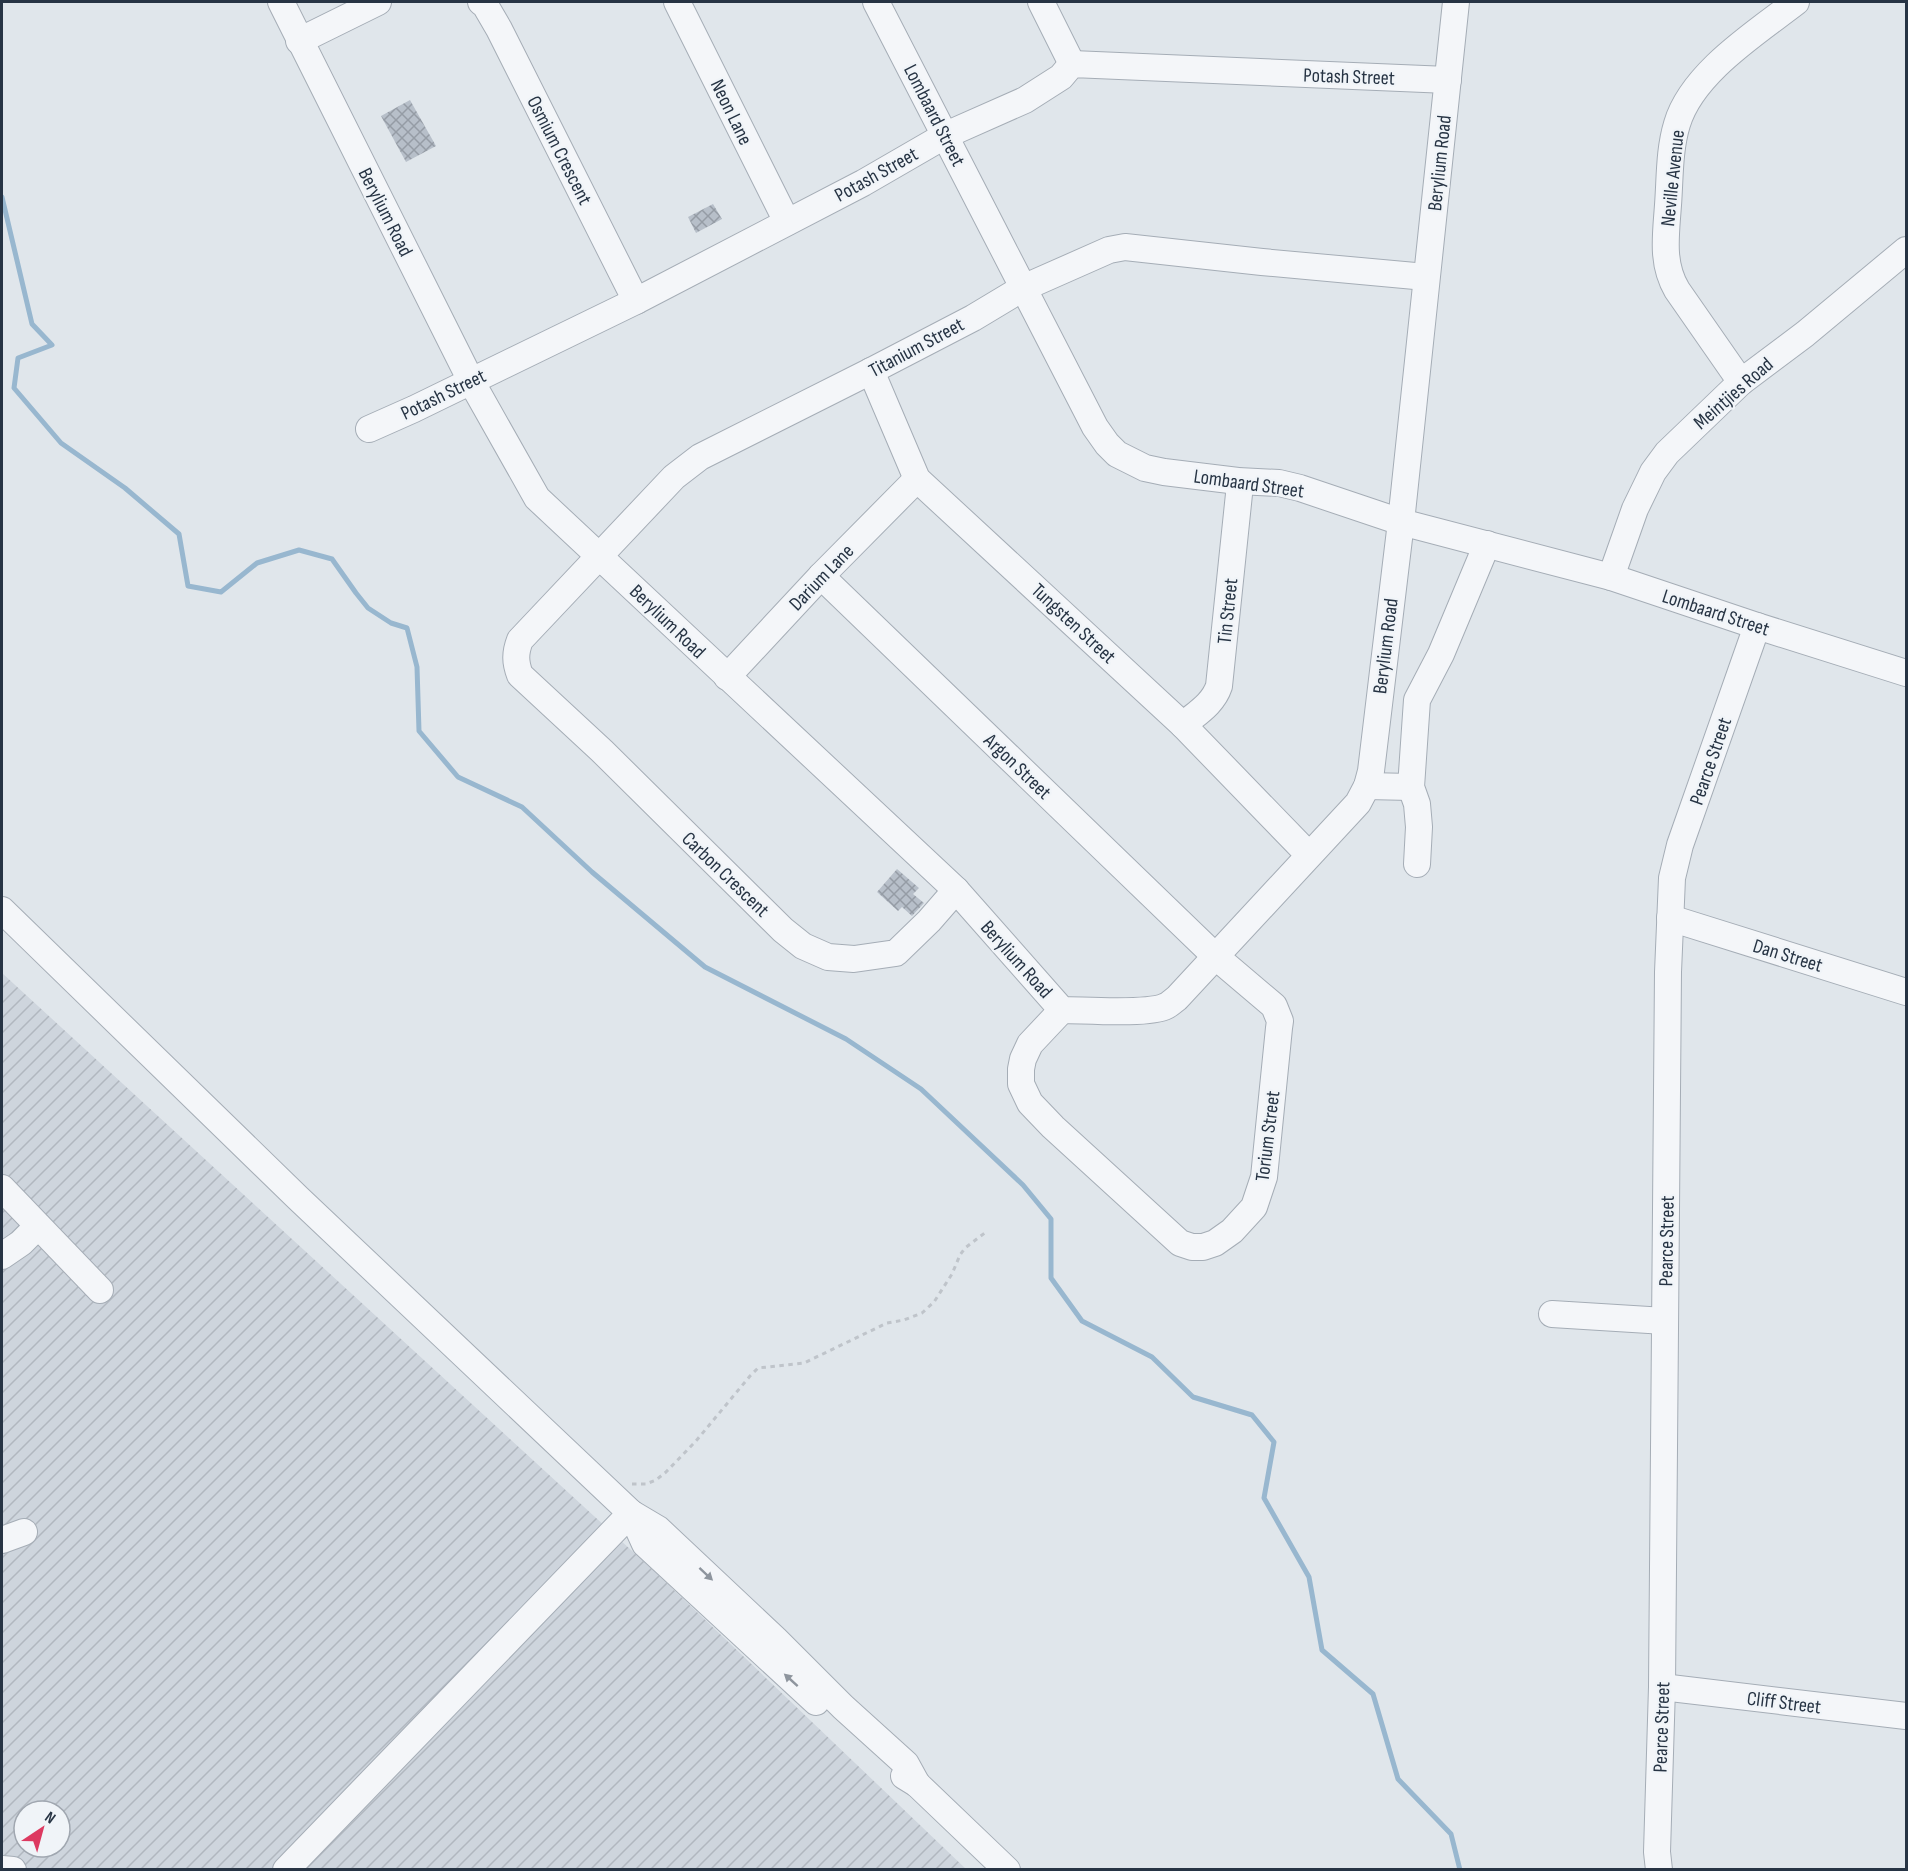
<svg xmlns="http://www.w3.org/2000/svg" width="1908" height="1871" font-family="'Sofia Sans Condensed',sans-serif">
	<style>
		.industrial { fill: url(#industrial-furrows); fill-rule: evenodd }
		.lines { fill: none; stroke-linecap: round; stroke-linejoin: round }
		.stream { stroke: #98b7cf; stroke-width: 5 }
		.building { fill: url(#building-cross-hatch) }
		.minor-casing { stroke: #a5adb6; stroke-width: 28 }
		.path { stroke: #bfc4ca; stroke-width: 3; stroke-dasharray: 4.5 4.5; stroke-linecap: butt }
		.minor { stroke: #f4f6f9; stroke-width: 26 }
		.oneway { fill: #8e959e }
		.labels { text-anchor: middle; stroke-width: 4.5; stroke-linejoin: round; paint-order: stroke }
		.street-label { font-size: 20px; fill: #273444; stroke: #f0f4f8 }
	</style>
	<defs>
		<pattern id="industrial-furrows" width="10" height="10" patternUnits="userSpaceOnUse" patternTransform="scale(1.5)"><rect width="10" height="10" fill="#ced5dd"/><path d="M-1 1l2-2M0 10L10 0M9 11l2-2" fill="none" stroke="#b1b7bf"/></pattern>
		<pattern id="building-cross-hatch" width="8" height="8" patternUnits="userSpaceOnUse" patternTransform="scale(1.5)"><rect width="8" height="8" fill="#b7bfc9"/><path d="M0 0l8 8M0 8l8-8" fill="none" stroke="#959ca5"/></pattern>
	</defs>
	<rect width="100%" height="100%" fill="#e0e6eb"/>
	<path class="industrial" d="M2,973L655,1572L966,1869H2ZM24,1811H60V1847H24Z"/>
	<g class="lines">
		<path class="stream" d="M2,197L32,324L52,345L18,358L14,388L61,443L125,488L179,534L188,586L221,592L257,563L299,550L332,559L356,593L368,608L391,623L407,628L417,667L419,731L458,777L522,807L592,872L705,967L846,1039L921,1089L1023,1185L1051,1219V1278L1082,1321L1152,1357L1193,1397L1252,1415L1274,1442L1264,1498L1309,1577L1322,1650L1373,1694L1398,1779L1451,1834L1460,1870"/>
	</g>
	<g class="building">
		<path d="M410,100L436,146L406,162L381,116Z"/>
		<path d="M713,204L722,219L696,233L688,217Z"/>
		<path d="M897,869L919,888L913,894L924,903L912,916L902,907L898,911L877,892Z"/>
	</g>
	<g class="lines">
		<defs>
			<g id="minor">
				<path d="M281,2L471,381L537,498L956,890L1062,1010C1084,1010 1148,1015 1166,1006C1169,1005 1173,1001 1177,998L1358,803L1367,786L1371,771L1401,522L1456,2"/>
				<path d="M481,2L485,5L499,29L636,301"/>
				<path d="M677,2L787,222"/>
				<path d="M876,2C950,143 1021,286 1095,427L1107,444L1117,454L1145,468L1164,472L1238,481L1279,483L1300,488L1401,522L1611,577L1757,626L1906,673"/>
				<path d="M1041,2L1072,64"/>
				<path d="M299,41L378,2"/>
				<path d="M871,371L917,479L1183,725L1309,855"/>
				<path d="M1741,382L1677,290C1661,263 1666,235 1668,205C1670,179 1669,150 1677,124C1692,73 1756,33 1796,2"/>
				<path d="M369,429L414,409L636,301L863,183L946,135L1025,100L1061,77L1072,64L1448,80"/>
				<path d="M821,576L1215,956L1274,1006L1280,1021L1279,1028L1264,1177L1254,1207L1232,1231L1215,1243L1203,1247H1192L1180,1243L1053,1127L1030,1103L1021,1084V1069L1023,1059L1030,1044L1062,1010"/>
				<path d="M1611,577L1635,509L1653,472L1667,453L1741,382L1805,334L1906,250"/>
				<path d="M727,677L821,576L917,479"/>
				<path d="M1183,725C1197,713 1213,704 1219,686L1239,494L1238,481"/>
				<path d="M1367,786L1411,787"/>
				<path d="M1417,864L1419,827L1417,804L1411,787L1417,700L1441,654L1487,544"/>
				<path d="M956,890L929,921L896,953L854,959L828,957L803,946L783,930L602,751L520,675C515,662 515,653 520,640L674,477L700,457L871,371L973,318L1023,288L1109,250L1125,247L1262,262L1426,277"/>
				<path d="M2,910L298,1198L631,1513L658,1529L775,1639L843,1707L906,1764L917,1784"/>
				<path d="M1670,918L1906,992"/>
				<path d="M2,1188L100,1290"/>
				<path d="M2,1256L21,1243L38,1226"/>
				<path d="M1552,1314L1665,1321"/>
				<path d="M631,1513L645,1544L816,1702"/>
				<path d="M2,1540L24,1532"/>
				<path d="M1662,1687L1906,1716"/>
				<path d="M904,1776L917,1784L1007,1870"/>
				<path d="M2,1869L13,1870"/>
				<path d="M286,1870L631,1513"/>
				<path d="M1659,1870L1657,1852L1662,1687L1668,972L1672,878L1680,845L1757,626"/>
			</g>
		</defs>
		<use href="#minor" class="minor-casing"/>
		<path class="path" d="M632,1484H646L656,1480L666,1472L696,1441L750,1376L758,1368L804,1363L887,1323L904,1320L922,1313L934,1302L952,1274L960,1255L965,1248L986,1232"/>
		<use href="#minor" class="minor"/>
	</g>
	<defs><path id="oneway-solid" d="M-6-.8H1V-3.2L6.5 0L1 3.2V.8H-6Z" transform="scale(1.5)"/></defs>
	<g class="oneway">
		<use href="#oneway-solid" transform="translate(706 1574) rotate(43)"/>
		<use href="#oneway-solid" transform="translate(791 1680) rotate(-138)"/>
	</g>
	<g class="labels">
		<g class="street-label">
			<text transform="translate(1349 76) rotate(2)" y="7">Potash Street</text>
			<text transform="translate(732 112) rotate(64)" y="7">Neon Lane</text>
			<text transform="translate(935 115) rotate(63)" y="7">Lombaard Street</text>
			<text transform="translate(560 150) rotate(63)" y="7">Osmium Crescent</text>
			<text transform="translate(1439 163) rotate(-84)" y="7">Berylium Road</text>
			<text transform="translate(876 174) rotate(-29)" y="7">Potash Street</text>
			<text transform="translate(1672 178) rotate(-84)" y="7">Neville Avenue</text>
			<text transform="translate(386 212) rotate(63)" y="7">Berylium Road</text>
			<text transform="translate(916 347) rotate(-28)" y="7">Titanium Street</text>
			<text transform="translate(1733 393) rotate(-41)" y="7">Meintjies Road</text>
			<text transform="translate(443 394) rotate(-26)" y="7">Potash Street</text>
			<text transform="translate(1249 483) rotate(8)" y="7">Lombaard Street</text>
			<text transform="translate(821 577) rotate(-46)" y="7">Darium Lane</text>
			<text transform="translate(1227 611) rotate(-84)" y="7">Tin Street</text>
			<text transform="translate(1716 612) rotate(18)" y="7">Lombaard Street</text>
			<text transform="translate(668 621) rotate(44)" y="7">Berylium Road</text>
			<text transform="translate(1074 623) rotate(43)" y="7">Tungsten Street</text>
			<text transform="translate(1385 646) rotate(-83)" y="7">Berylium Road</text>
			<text transform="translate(1710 761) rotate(-71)" y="7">Pearce Street</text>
			<text transform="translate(1018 766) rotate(44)" y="7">Argon Street</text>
			<text transform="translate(726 874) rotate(44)" y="7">Carbon Crescent</text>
			<text transform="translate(1788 955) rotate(17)" y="7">Dan Street</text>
			<text transform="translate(1017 959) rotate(48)" y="7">Berylium Road</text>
			<text transform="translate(1267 1136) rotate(-83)" y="7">Torium Street</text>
			<text transform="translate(1666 1241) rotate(-89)" y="7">Pearce Street</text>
			<text transform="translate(1784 1702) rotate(7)" y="7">Cliff Street</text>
			<text transform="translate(1661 1727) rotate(-88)" y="7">Pearce Street</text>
		</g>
	</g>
	<rect width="1908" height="1871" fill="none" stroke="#273444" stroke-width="6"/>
	<g transform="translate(42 1829) rotate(36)"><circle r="28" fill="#f0f4f8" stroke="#a0a7b0" stroke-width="1.5"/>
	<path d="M0-4.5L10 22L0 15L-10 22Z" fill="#dd3960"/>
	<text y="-9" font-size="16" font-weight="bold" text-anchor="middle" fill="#273444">N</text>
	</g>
</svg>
